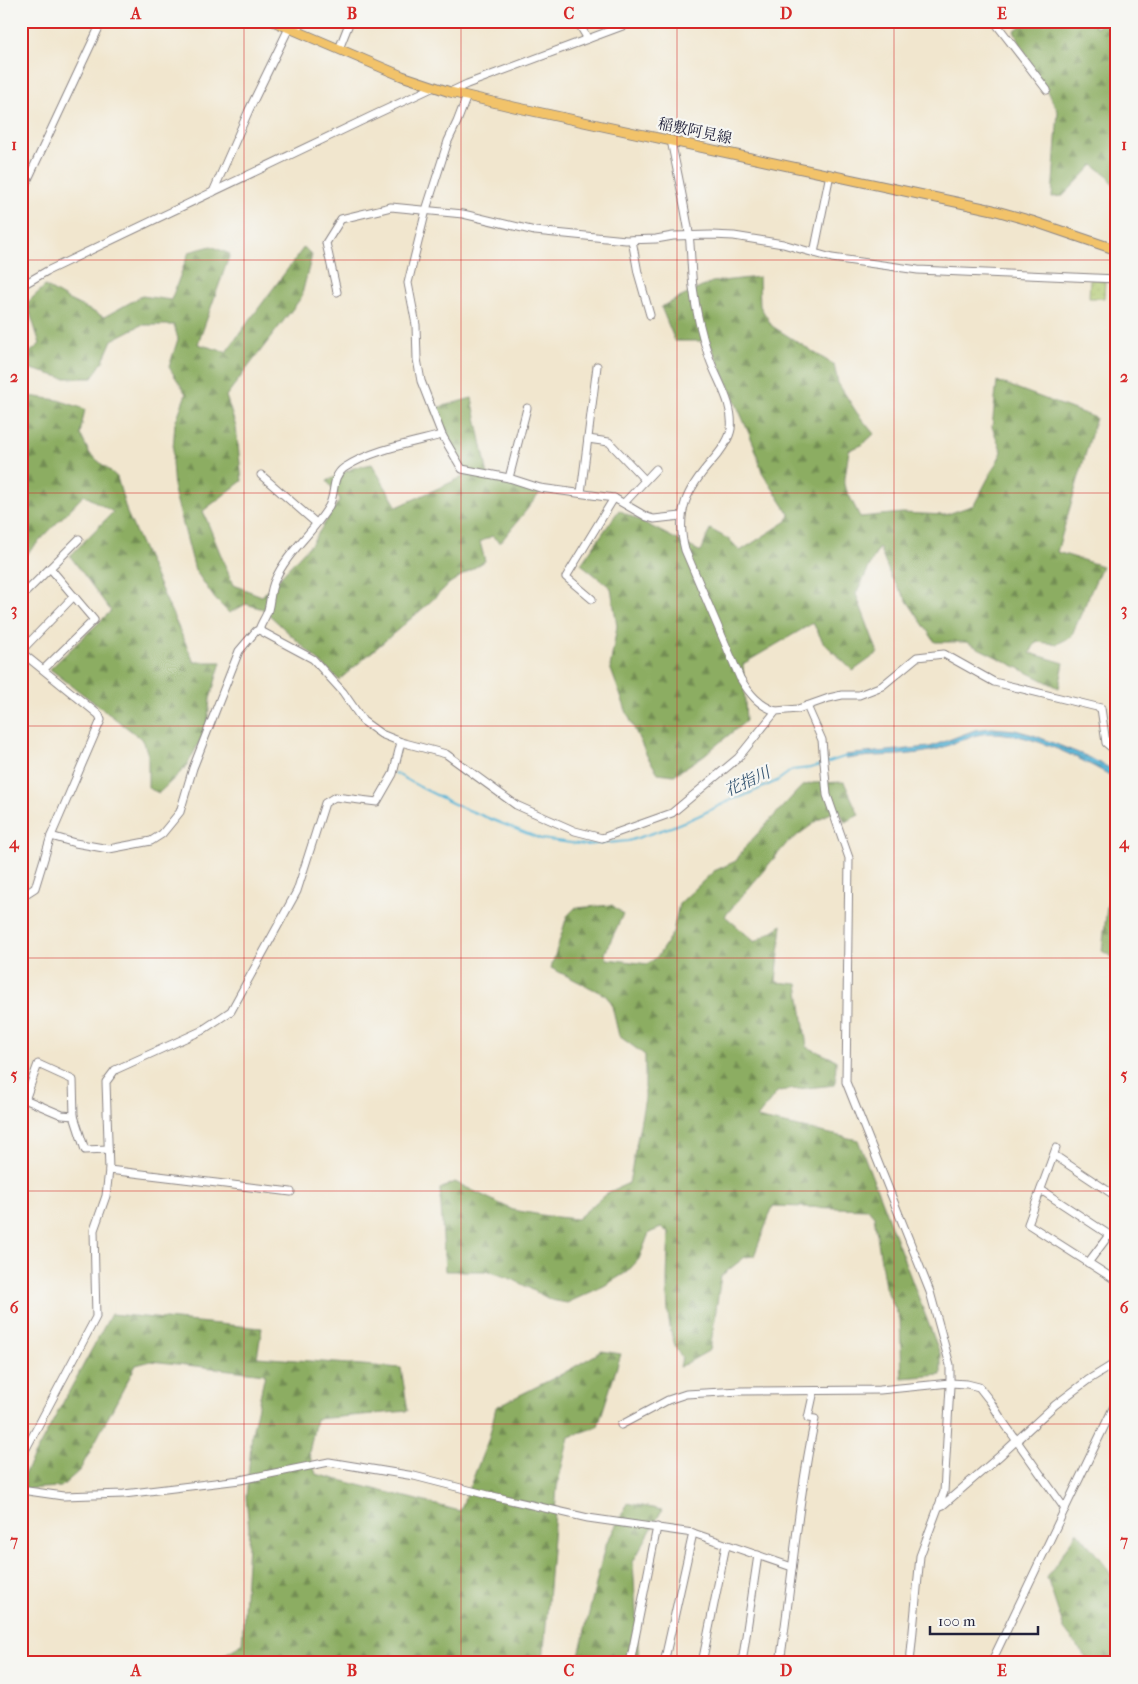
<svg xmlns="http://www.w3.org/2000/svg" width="1138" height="1684" font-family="'IM FELL French Canon','Noto Serif JP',serif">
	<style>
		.grass { fill: url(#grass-dots); stroke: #697655 }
		.forest { fill: url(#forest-firs); stroke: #57684e }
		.water { fill: url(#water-ripples); stroke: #3e6c89 }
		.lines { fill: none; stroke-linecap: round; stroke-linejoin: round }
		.stream { stroke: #59b5d7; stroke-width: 2 }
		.minor-casing { stroke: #8a8484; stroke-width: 9 }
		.major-casing { stroke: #8a8484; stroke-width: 11 }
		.minor { stroke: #fff; stroke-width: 7 }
		.major { stroke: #f2c36a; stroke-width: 9 }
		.grid { fill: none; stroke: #d62828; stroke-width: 1; stroke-opacity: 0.55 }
		.labels { text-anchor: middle; stroke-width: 4.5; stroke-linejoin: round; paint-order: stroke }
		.street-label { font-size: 15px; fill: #22223b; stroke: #f6f6f2 }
		.water-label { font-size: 16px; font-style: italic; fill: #355572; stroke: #f6f6f2 }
		.neatline { fill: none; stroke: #d62828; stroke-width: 2 }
		.grid-label { font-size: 16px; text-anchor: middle; font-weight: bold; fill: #d62828 }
	</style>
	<defs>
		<pattern id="grass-dots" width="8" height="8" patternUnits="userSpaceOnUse" patternTransform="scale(1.25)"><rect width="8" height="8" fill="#b0c96f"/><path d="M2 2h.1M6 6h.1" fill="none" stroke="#97ac61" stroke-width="1.8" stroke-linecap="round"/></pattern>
		<pattern id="forest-firs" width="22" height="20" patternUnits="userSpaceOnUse" patternTransform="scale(1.25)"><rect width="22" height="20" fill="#8cad62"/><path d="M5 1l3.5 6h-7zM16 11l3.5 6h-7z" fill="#728c52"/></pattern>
		<pattern id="water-ripples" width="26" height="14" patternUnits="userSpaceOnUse" patternTransform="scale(1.25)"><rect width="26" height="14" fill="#59b5d7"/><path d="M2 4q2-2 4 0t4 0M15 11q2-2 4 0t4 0" fill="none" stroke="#4993b0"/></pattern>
	</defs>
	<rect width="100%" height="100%" fill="#f6f6f2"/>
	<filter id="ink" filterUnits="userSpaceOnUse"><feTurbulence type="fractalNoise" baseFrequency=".02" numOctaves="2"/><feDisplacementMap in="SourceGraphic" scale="10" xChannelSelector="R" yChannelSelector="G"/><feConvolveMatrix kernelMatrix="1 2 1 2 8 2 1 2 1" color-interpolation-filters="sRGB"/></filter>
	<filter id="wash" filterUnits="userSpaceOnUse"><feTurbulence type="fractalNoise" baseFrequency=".0096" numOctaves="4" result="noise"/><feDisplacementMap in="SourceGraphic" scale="20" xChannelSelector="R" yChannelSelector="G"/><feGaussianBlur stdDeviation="1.12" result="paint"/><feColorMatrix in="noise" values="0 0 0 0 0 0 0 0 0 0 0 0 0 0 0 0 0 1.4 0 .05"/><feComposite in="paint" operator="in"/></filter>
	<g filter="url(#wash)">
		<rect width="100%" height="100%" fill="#f1e6ce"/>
		<path class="grass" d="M1090,279L1105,280L1104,298H1089Z"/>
		<g class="forest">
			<path d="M1027,21H1092L1096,27L1107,21H1117V186L1113,184L1107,175L1093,165L1063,196L1052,197L1058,111L1019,42L1014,31Z"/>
			<path d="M211,246L230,254L198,344L226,352L304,247L312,255L301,298L226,396L236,427L242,481L203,511L233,585L262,596L312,543L340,499L327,481L353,468L372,464L397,507L467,475L432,409L472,398L488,475L540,493L500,543L492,536L480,542L485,561L450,583L428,604L339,680L263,609L246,604L229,613L215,599L195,570L174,490L172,462L175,423L186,394L169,367L178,339L174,325H141L112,340L103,361L92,378H63L21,366V350L28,354L40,344L27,303L45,286L69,300L104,317L142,296L171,300L189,252Z"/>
			<path d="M759,277L760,306L772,326L834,365L838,383L857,413L874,434L862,445L849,450L844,485L860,517L902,513L945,515L974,505L1002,452L992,427L997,381L1096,418L1057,552L1102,566L1071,637L1057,644L1036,642L1030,653L1064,663L1059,688L966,642H935L891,577L879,547L856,594L878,653L853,671L823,642L813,623L743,664L746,721L703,756L674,775L658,773L647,756L627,713L610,667L617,626L611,588L581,564L619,510L701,552L710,529L730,540L740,551L787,521L789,514L762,472L754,445L709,341H675L661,307L712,282Z"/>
			<path d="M22,395L58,400L85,409L80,434L90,454L117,477L127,513L194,662H221L210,699L207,728L186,767L159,793L148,788V755L143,740L50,669L111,611L70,556L113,512L84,495L21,560Z"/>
			<path d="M844,782L859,815L845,822L839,810L824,816L787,843L725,916L755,942L782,925L776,982L798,984L807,1047L836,1060L835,1085L778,1091L757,1118L858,1140L941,1356V1375L902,1378L900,1319L885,1287L874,1216L868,1209L773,1206L754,1256L745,1257L721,1276L710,1350L680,1367L682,1357C661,1334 668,1263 669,1232L661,1228L649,1233L639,1259L627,1272L604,1286L567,1303L551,1300L514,1280L488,1271H445L440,1189L455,1182L513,1210L547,1216L577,1219L607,1193L629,1183L645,1098V1055L619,1036L611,1002L605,995L551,968L567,916L575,908L612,905L623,914L605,953L607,959L648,964L658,956L673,932L679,904L714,871L736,861L745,847L802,786L813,783Z"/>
			<path d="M1117,873V960L1102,951L1107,906Z"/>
			<path d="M111,1314L262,1328L257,1357L401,1368L408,1411L316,1419L309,1453L316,1474L460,1511L489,1438L496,1407L562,1374L602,1351L621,1354L598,1426L569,1437L557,1487L543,1663H282L248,1660L247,1663H210L242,1644L249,1528L246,1497L252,1433L265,1374L151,1361L136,1365L80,1470L61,1487L21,1489V1480Z"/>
			<path d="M628,1503L662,1510L633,1562L639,1663H577L605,1546Z"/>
			<path d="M1077,1531L1105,1565L1117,1585V1663H1090L1064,1629L1047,1578Z"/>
		</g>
		<path class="water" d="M992,728L1015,730L1033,735L1086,756L1117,772V779C1081,759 1019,725 977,735C961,738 947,748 930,751C903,757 874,754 846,759L845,755L930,747L975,730Z"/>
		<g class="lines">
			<g class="stream">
				<path d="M826,763L847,756"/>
				<path d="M395,773L420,787L456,805L503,824L541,839L586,845L628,841L671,827L698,816L733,799L741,797L777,781L792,770L810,768L821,765"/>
			</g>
		</g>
	</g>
	<g filter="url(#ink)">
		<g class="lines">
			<defs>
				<g id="minor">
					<path d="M577,21L588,39"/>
					<path d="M994,21L1047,90"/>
					<path d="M339,49L350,21"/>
					<path d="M450,92L467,84L636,21"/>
					<path d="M467,96L457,122L448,141L426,210L408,283L416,325L417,359L421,381L442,435L462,469L509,478L540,488L614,498"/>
					<path d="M671,140C677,171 684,202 689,233C691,251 691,269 693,287C696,311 701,334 709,357C717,381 734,403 731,429C729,441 720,452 712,461C687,489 675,512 685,550L740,678C749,693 759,706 776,711"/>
					<path d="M213,192L249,110L289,28L299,27L302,21"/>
					<path d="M21,194L102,21"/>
					<path d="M632,240L638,273L650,315"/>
					<path d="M814,253L830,174"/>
					<path d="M21,286L47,271L374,115L434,87"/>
					<path d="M337,292L326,243L341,219L391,207L463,214L535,231L626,240L656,239L673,236L711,235L734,236L783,244L832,258L918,270L1117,279"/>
					<path d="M588,439L609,442L645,480"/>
					<path d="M261,475L316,523"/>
					<path d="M509,478L527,408"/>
					<path d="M581,493L597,366"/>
					<path d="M624,503L656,469"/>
					<path d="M21,597L79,539"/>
					<path d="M592,599L566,577L614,498L647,517L654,519L681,516"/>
					<path d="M259,630C261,623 266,617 268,610C271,599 270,590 275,580C287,552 314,532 329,506C336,493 331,477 344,468C371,450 411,443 442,435"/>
					<path d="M21,651L74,596"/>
					<path d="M21,652L99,715L101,720L51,836"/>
					<path d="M44,669L94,620L50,568"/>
					<path d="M807,706L822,740L827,795L849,858L846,1082L930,1292L950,1365V1386L944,1492L920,1556L910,1663"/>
					<path d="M21,897L35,888L51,836L75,843L109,849L151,841L162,834L180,812L193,768L239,651L256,631L259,630L313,659L343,692L363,721L381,734L401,742L446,754L516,805L575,831L602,838L672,813L738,758L776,711L798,709L829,698L842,695H859L882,686L917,657L944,654L994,682L1101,708L1106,743L1117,752"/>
					<path d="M22,1098L62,1115L74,1116"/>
					<path d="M25,1100L38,1064L73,1080L74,1116L85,1150L108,1149"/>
					<path d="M1056,1148L1028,1224L1117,1281"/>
					<path d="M1054,1155L1117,1197"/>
					<path d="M109,1170L291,1192"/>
					<path d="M1041,1190L1117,1240"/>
					<path d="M1088,1263L1109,1235"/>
					<path d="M621,1425L668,1400L686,1394L741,1391L880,1390L950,1383L967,1384L979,1387L990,1401L1002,1420L1065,1509"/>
					<path d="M21,1458L96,1317L94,1230L106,1196L109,1170L106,1082L115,1070L201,1031L231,1011L297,891L325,803L335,797L377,802L393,774L401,742"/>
					<path d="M21,1490L63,1496L124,1494L240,1480L329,1462L414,1476L488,1495L588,1518L693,1533L792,1567"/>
					<path d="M938,1507L943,1505L1002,1454L1055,1405L1088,1380L1117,1362"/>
					<path d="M630,1663L657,1527"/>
					<path d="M664,1663L693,1533"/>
					<path d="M702,1663L726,1545"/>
					<path d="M742,1663L758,1555"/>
					<path d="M780,1663C792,1581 798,1499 815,1419L808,1418L814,1391"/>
					<path d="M991,1663L1117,1400"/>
				</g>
				<path id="major" d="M273,21L402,76L450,92L514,107L993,210L1032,221L1117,250"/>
			</defs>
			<use href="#minor" class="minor-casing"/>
			<use href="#major" class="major-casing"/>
			<use href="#minor" class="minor"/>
			<use href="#major" class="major"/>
		</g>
	</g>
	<path class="grid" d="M244,21V1663M461,21V1663M677,21V1663M894,21V1663M21,260H1117M21,493H1117M21,726H1117M21,958H1117M21,1191H1117M21,1424H1117"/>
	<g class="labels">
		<g class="street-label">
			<text transform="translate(695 131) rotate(12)" y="5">稲敷阿見線</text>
		</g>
		<g class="water-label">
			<text transform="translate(747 781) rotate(-25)" y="6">花指川</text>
		</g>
	</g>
	<rect width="1138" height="1684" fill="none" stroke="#f6f6f2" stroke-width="55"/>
	<path d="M930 1626v8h108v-8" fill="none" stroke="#22223b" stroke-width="2.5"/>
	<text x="938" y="1626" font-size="15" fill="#22223b" stroke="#f6f6f2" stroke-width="4" paint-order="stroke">100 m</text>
	<rect x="28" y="28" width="1082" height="1628" class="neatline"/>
	<g class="grid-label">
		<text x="136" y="19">A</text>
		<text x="352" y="19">B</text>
		<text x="569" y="19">C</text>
		<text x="786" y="19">D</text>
		<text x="1002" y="19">E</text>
		<text x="14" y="150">1</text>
		<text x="1124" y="150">1</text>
		<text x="14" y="382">2</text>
		<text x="1124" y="382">2</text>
		<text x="14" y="615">3</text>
		<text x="1124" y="615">3</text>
		<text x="14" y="848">4</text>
		<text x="1124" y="848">4</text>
		<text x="14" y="1080">5</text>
		<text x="1124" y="1080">5</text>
		<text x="14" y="1313">6</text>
		<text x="1124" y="1313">6</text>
		<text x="14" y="1546">7</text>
		<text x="1124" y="1546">7</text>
		<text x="136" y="1676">A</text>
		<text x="352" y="1676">B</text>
		<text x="569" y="1676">C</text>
		<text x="786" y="1676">D</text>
		<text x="1002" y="1676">E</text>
	</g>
</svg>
